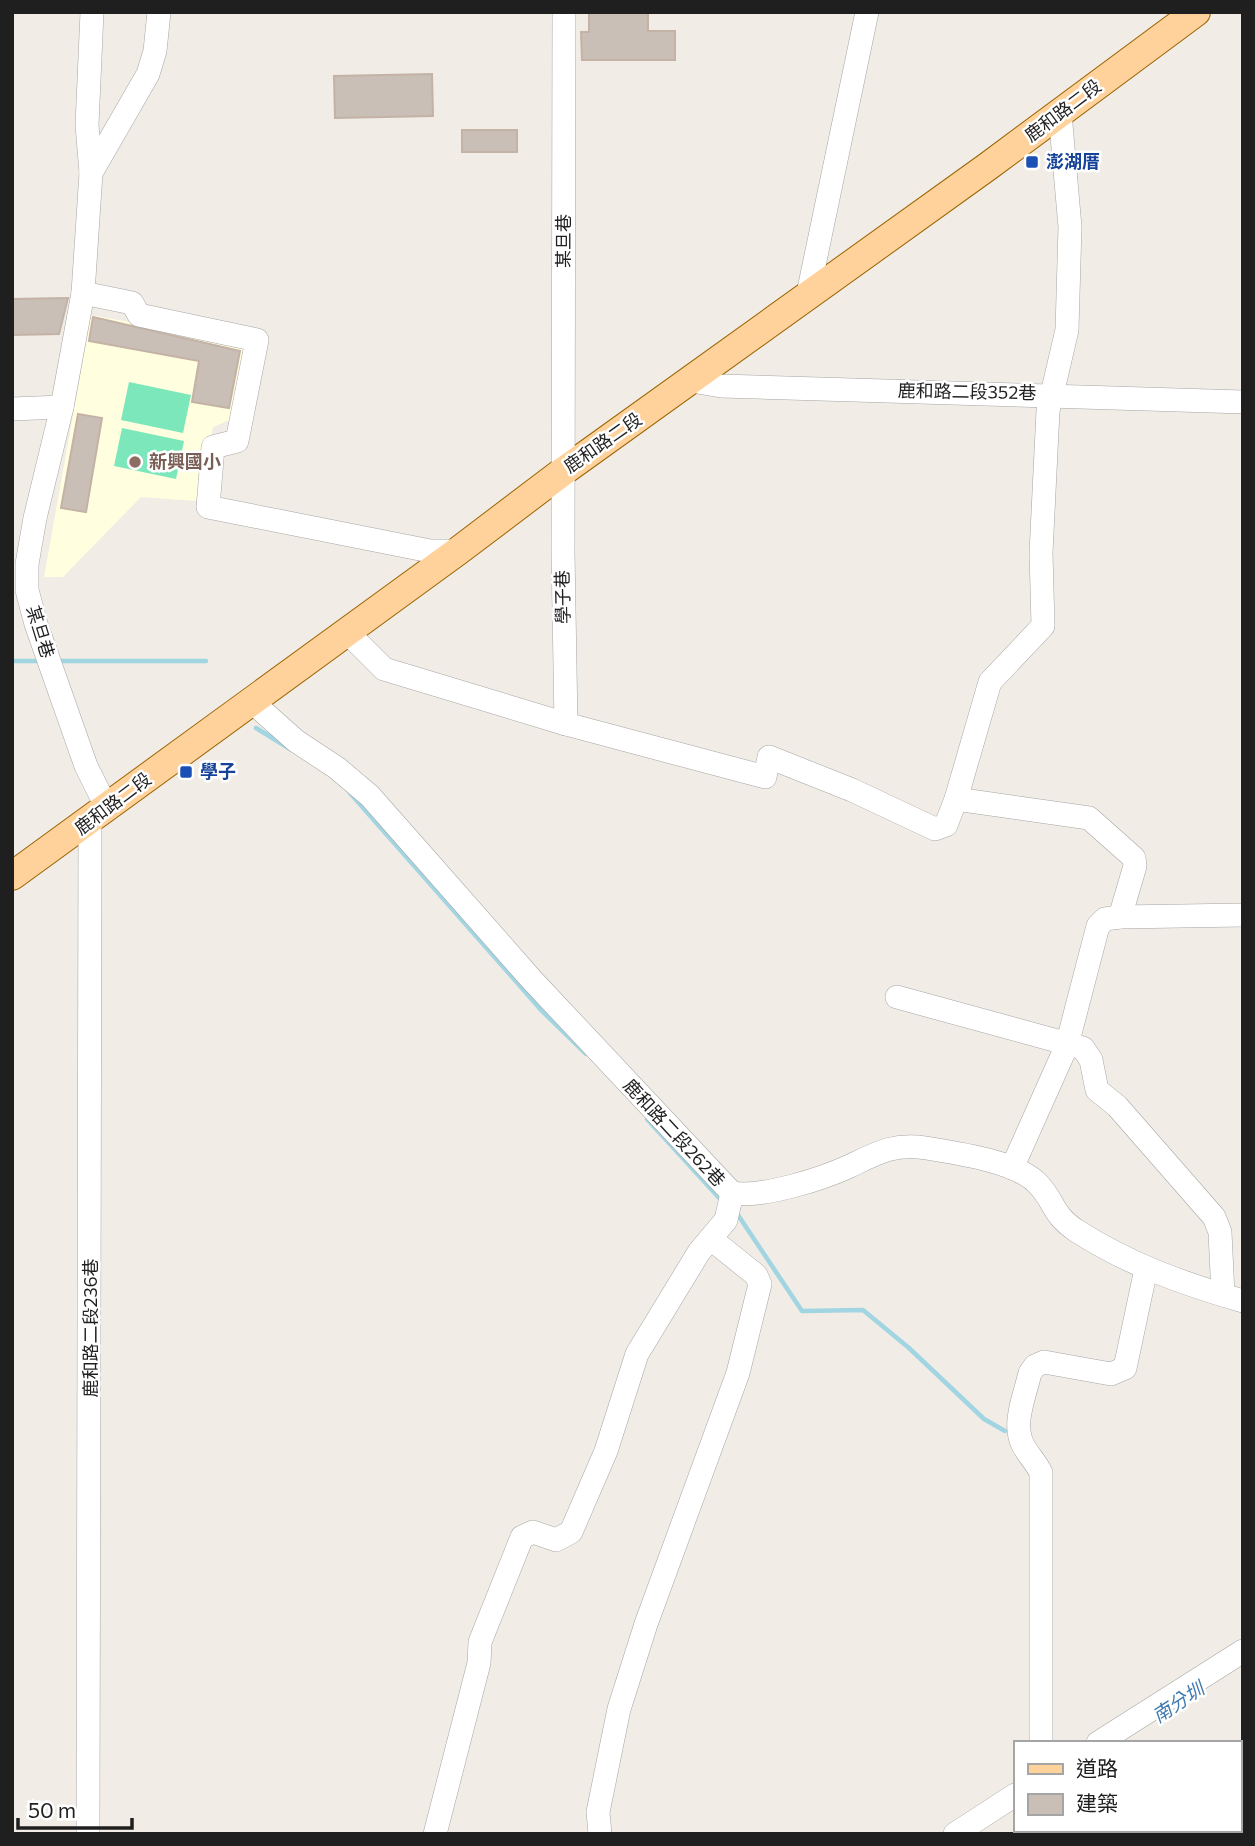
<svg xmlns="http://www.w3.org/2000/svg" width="1255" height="1846" font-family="Commissioner,'Noto Sans TC',sans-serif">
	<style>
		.education { fill: #fffedf }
		.pitch { fill: #7ce7bb }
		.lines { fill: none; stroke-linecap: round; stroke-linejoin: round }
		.stream { stroke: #a1d5e2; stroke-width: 4.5 }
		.building { fill: #c9bfb7; stroke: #c4b2a5; stroke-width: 2 }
		.minor-casing { stroke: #a6a6a6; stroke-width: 24 }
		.major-casing { stroke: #9a6400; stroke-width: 30 }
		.minor { stroke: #fff; stroke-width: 23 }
		.major { stroke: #ffd29b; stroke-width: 28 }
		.transit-dot { fill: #1a4fb4; stroke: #fff; stroke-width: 2.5 }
		.education-dot { fill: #8d6e63; stroke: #fff; stroke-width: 2.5 }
		.labels { text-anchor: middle; stroke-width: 5; stroke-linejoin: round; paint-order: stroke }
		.street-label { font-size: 18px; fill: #1f1f1f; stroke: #fff }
		.transit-label { font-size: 18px; font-weight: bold; fill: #164399; stroke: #fff; text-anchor: start }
		.education-label { font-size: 18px; font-weight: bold; fill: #785e54; stroke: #fff; text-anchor: start }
		.water-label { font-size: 19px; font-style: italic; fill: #407ab0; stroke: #fff }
	</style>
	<rect width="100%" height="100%" fill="#f1ece5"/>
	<path class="education" d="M91,315L246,343L230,420L213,427L196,501L141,497L63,577H44Z"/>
	<g class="pitch">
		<path d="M129,382L191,395L183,433L121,420Z"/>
		<path d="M122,428L184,441L176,479L114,466Z"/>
	</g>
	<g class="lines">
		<g class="stream">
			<path d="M12,661H41"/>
			<path d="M56,661H206"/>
			<path d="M256,728L290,749"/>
			<path d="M350,793L542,1011L586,1054"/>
			<path d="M647,1119L721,1200"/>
			<path d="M736,1212L802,1311L863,1310L909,1348L984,1419L1005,1431"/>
		</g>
	</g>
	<g class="building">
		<path d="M589,12H648V31H675V60H582L581,32H589Z"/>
		<path d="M432,74L433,116L335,118L334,76Z"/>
		<rect x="462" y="130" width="55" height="22"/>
		<path d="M68,298L59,334L12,335V299Z"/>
		<path d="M93,317L240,351L229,408L192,402L199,361L89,341Z"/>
		<path d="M78,414L102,418L86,512L61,508Z"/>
	</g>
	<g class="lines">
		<defs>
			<g id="minor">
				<path d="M564,12L563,552L566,724"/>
				<path d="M91,173L87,125L92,12"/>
				<path d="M83,293L132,303L139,315L257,340L237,441L213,447L208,507L430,551H458"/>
				<path d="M808,294L867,12"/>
				<path d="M692,381L721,386L1243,402"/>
				<path d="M12,409L62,407"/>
				<path d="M346,631L384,669L566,724L765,777L769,757L852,790L935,829L946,825L956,799L1089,818L1134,858L1135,866L1120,917"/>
				<path d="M251,701L296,741L337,768L370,796L532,980L732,1193C762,1198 822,1179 850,1166C877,1153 894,1143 926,1148C956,1153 1015,1161 1037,1183C1055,1201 1051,1214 1077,1231C1128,1264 1184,1284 1243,1301"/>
				<path d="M956,799L990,682L1043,626L1041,553L1048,411L1067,330L1070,227L1060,113"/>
				<path d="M107,808L86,766L36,624L27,590V564L35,518L62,407L83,293L91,173L148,74L155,51L159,12"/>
				<path d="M897,997L1083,1048L1091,1060L1097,1090L1117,1106L1214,1217L1220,1232L1223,1295"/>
				<path d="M1012,1168L1067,1045L1098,926L1105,919L1120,917L1243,915"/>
				<path d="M1041,1743V1473C1036,1462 1028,1455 1023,1445C1012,1424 1025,1395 1030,1373L1035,1366L1044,1362L1111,1374L1125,1368L1146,1269"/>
				<path d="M1098,1743L1243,1651"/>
				<path d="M88,1834L90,822"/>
				<path d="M435,1834L479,1663L480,1642L522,1537L533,1532L556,1540L571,1532L606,1451L637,1354L699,1252L726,1220L732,1193"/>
				<path d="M600,1834L598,1812L619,1709L646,1624L738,1373L760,1284L756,1275L711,1239"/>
				<path d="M955,1834L1015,1795"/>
				<path d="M1040,1834V1830"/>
			</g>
			<path id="major" d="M12,876L458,551L565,470L987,167L1196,12"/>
		</defs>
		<use href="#minor" class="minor-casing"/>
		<use href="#major" class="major-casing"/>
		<use href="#minor" class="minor"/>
		<use href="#major" class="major"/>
	</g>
	<g class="transit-dot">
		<rect x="1025" y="155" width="14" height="14" rx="3.5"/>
		<rect x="179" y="765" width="14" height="14" rx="3.5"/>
	</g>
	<circle class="education-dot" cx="135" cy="462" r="7"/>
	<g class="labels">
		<g class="street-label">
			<text transform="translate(1063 111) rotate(-37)" y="6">鹿和路二段</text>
			<text transform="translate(564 241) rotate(-90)" y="6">某旦巷</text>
			<text transform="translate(967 392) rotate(1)" y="6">鹿和路二段352巷</text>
			<text transform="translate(603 443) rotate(-35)" y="6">鹿和路二段</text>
			<text transform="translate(563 597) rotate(-91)" y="6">學子巷</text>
			<text transform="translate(40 632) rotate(73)" y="6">某旦巷</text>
			<text transform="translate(113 804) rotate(-37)" y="6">鹿和路二段</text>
			<text transform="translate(674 1133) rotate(47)" y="6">鹿和路二段262巷</text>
			<text transform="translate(91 1328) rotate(-90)" y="6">鹿和路二段236巷</text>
		</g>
		<g class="transit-label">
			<text x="1046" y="168">澎湖厝</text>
			<text x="200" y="778">學子</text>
		</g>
		<g class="education-label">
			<text x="149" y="468">新興國小</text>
		</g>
		<g class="water-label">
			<text transform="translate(1178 1702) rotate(-33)" y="7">南分圳</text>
		</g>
	</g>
	<rect width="1255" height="1846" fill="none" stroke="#1f1f1f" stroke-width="28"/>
	<rect x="1014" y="1741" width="228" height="91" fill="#ffffff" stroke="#a5a5a5" stroke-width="2"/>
	<rect x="1028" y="1764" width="35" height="10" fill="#ffd29b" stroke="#a5a5a5" stroke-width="2"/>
	<text x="1076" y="1776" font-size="21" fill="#1f1f1f">道路</text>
	<rect x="1028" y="1794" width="35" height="21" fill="#c9bfb7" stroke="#a5a5a5" stroke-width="2"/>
	<text x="1076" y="1811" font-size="21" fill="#1f1f1f">建築</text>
	<path d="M18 1818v10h114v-10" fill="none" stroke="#1f1f1f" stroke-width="3.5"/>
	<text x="28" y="1818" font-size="21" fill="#1f1f1f" stroke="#ffffff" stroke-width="5" paint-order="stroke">50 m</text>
</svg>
